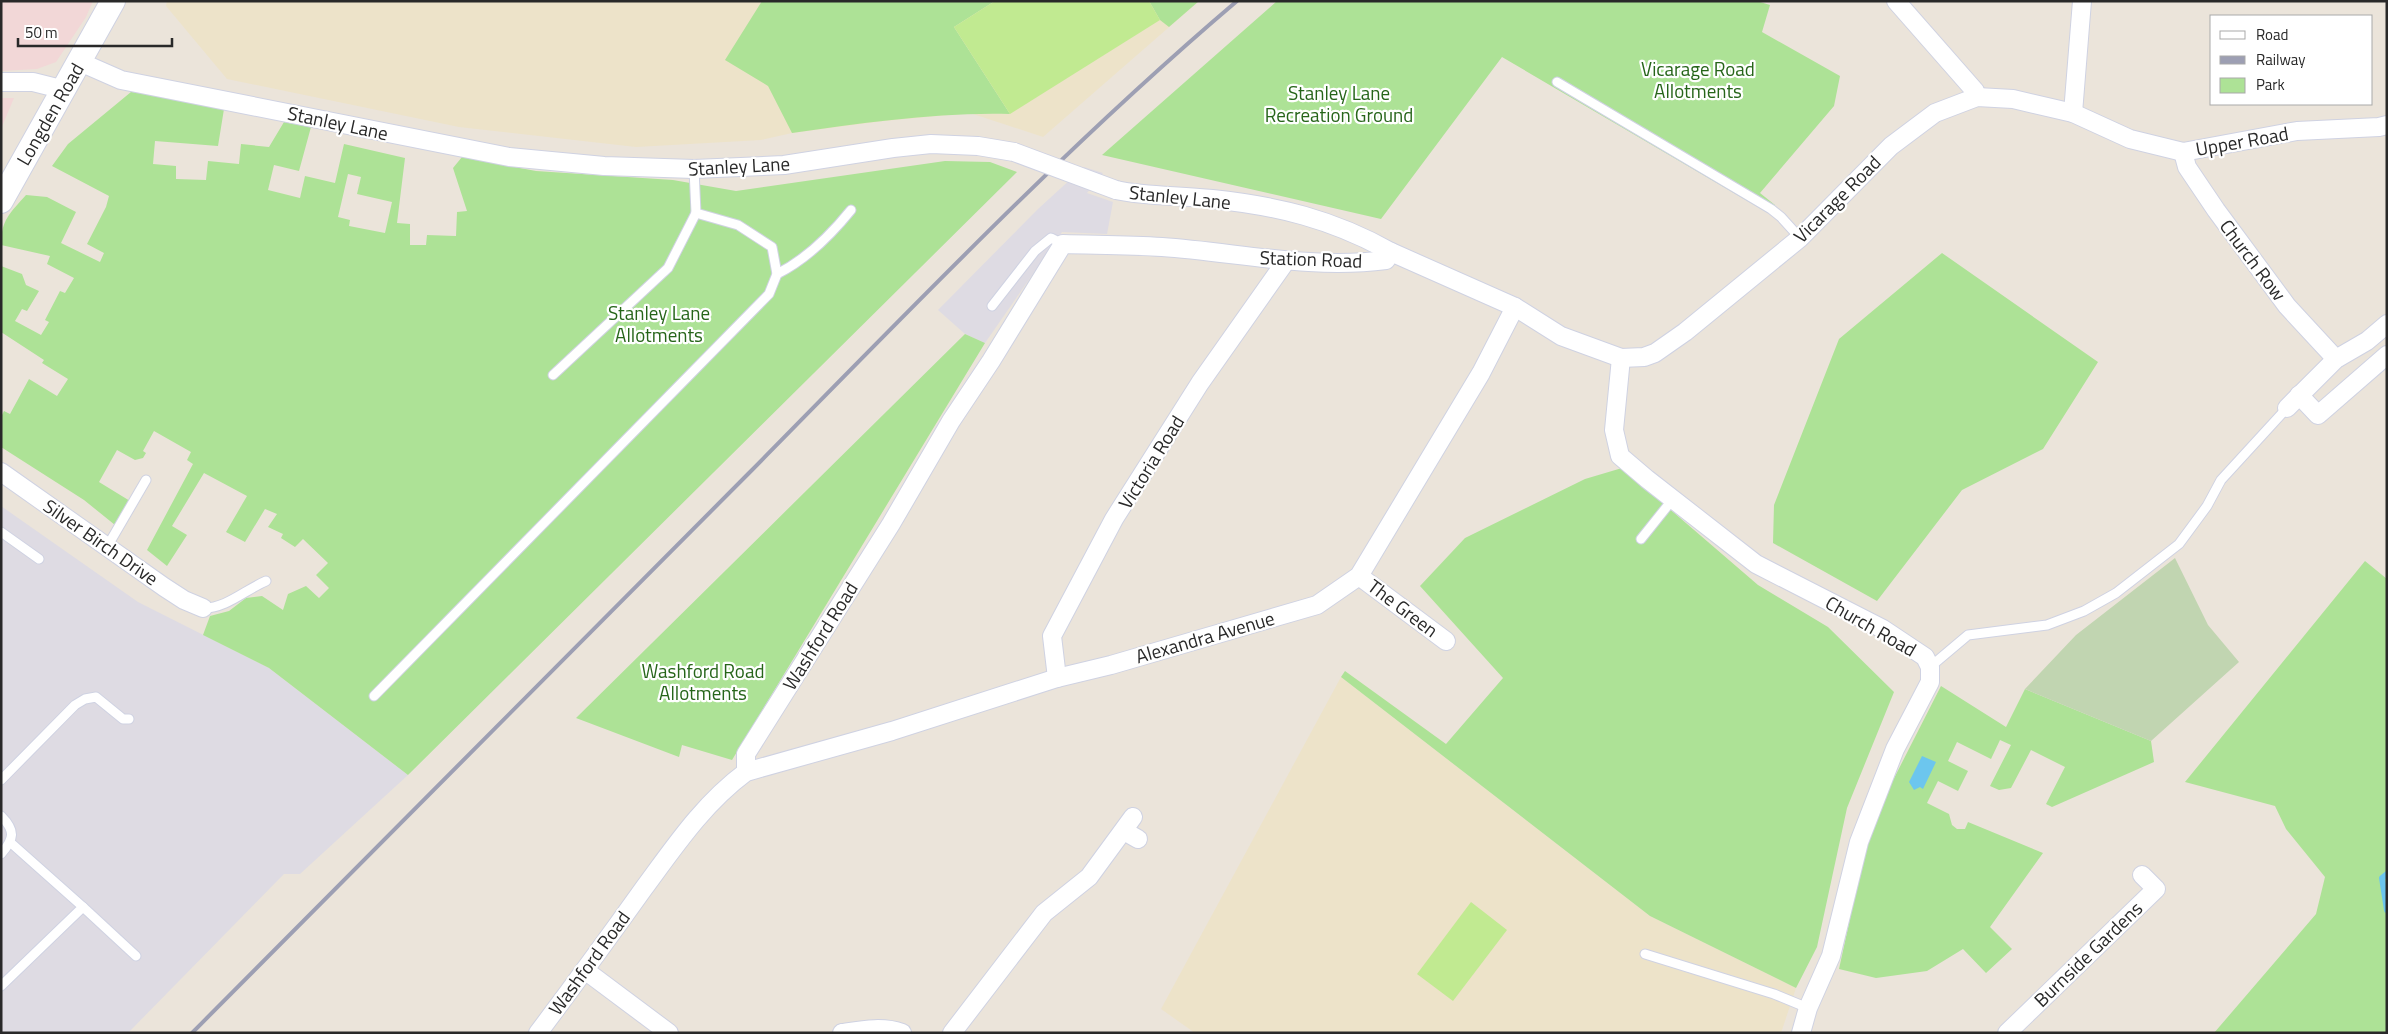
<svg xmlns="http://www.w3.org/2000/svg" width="2388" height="1034" font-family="'Titillium Web',sans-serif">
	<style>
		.industrial { fill: #dedbe3 }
		.education { fill: #ede3c9 }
		.medical { fill: #f2d7d7 }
		.green { fill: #ade296; fill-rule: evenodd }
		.cemetery { fill: #c1d5b1 }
		.pitch { fill: #c1ea91 }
		.water { fill: #6cc6ee }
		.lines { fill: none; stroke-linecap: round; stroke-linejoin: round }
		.stream { stroke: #6cc6ee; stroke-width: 6 }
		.lane-casing { stroke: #cfd2e2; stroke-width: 11 }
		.street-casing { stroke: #cfd2e2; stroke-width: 20 }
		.secondary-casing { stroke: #cfd2e2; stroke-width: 26 }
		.lane { stroke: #fff; stroke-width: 9 }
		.street { stroke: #fff; stroke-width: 18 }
		.secondary { stroke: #fff; stroke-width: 24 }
		.rail { stroke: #9d9fb3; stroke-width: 4 }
		.street-bridge-casing { stroke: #cfd2e2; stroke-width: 20; stroke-linecap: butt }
		.street-bridge { stroke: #fff; stroke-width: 18 }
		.labels { text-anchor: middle; stroke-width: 4.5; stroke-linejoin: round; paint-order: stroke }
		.park-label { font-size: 19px; fill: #266519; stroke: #fff }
		.street-label { font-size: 19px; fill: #292929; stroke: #fff }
	</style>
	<rect width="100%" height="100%" fill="#ebe4da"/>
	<g class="industrial">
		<path d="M1084,167L1103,173L1087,193L1113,202L1107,234L1062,232L985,343L965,334L938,310L1038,209Z"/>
		<path d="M1,506L138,602L269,668L408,775L300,874H284L128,1033H1Z"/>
	</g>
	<g class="education">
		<path d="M167,1H1199L1043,137L970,113L884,121L792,133L761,140L636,147L459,127L227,79L166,6Z"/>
		<path d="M1341,677L1650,916L1796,988L1781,1033H1195L1161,1009Z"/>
	</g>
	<g class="medical">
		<path d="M1,1H93L86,17L56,62L37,69L1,71Z"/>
		<path d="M1,98H14L1,129Z"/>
	</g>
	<g class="green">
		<path d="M762,1H995L954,27L1010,114C937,112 864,123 792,133L768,86L725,60Z"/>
		<path d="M1149,1H1199L1169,27L1160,20Z"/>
		<path d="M1277,1H1757L1770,5L1762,32L1840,76L1834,106L1760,193L1775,205L1768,213L1502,57L1381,219L1102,155Z"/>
		<path d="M131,92L148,93L224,109L218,146L155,141L153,164L176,166V179L206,180L208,161L239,164L241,144L269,147L284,122L311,127L299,171L274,165L268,190L300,198L305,176L335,183L344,144L405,158L397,223L410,224V245H426L427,235L456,236L457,212L467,211L453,168L462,157L536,171L673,180L736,191L945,161L990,162L1017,172L408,775L269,668L203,635L210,616L229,611L246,598L262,596L283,610L288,594L306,586L319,598L329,588L316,575L328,563L303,539L295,547L281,538L283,534L268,527L277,514L265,509L245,542L226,532L247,496L204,473L172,526L187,535L167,566L147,550L193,464L187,460L191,452L154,431L143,451L146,453L143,458L135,460L117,450L99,482L130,501L115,525L84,500L1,447V417L4,411L10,414L29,379L57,396L68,379L42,363L44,360L1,332V266L22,274L26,285L39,291L27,311L22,309L15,321L41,335L49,322L45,320L60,291L65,293L74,278L47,264L50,256L1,245C1,220 10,213 26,195L47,197L76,212L61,243L100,262L104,253L87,244L106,207L109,196L52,166L68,144ZM348,174L361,177L357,194L392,202L385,233L349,226L350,220L338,217Z"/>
		<path d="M1942,253L2098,362L2043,449L1962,490L1877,601L1773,543L1774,505L1839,339Z"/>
		<path d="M965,334L985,343L732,760L682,745L679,757L576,718Z"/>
		<path d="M1622,468L1758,585L1828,627L1894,692L1847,808L1817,947L1796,988L1650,916L1341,677L1345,671L1446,744L1503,678L1420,586L1465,538L1585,479Z"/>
		<path d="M2365,561L2387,579V1033H2214L2316,914L2325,877L2286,829L2275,806L2185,782Z"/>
		<path d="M1941,686L2006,727L2025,689L2151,741L2154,762L2052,807L2046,804L2065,767L2031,750L2011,788L1999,790L1990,786L2011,745L2000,740L1991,759L1957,742L1948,761L1968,771L1958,791L1938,781L1927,803L1949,814L1952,825L1957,829H1965L1968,822L2043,853L1990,927L2012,949L1986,973L1963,949L1927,971L1876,978L1839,969L1868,836L1886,794Z"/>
	</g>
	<path class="cemetery" d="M2175,558L2208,625L2239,662L2151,741L2025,689L2076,635Z"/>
	<g class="pitch">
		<path d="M995,1H1149L1160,20L1010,114L954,27Z"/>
		<path d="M1471,902L1507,930L1453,1001L1417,974Z"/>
	</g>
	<path class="water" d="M1922,756L1936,762L1923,789L1920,787L1914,790L1909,782Z"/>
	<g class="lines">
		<path class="stream" d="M2387,874L2382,878L2387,910"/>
		<defs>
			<g id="lane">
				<path d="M1557,82L1771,209L1781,217L1800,238"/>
				<path d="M777,274C807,259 830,236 851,210"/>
				<path d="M992,306L1035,251L1051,238L1063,244"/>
				<path d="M553,375L668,268L696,213"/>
				<path d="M1,532L39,559"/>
				<path d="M1641,539L1673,499"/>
				<path d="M107,547L146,480"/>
				<path d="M203,608C225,609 245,590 266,581"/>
				<path d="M1930,667L1968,635L2047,625L2084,611L2116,593L2179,544L2207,506L2221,480L2287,408"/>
				<path d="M374,696L769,294L777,274L772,247L738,225L696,213L694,169"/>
				<path d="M1,780L75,705L85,699L96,697L123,719H129"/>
				<path d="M1,816C16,831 14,839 1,854"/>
				<path d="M83,907L136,956"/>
				<path d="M1645,954L1774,994L1808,1008"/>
				<path d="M1,986L83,907L11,843"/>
			</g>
			<g id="street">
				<path d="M1896,1L1975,91L1977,97"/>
				<path d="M80,62L121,80L509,157L604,166L694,169L784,165L893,148L931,144L978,146L1014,152"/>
				<path d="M1,82H33L65,90"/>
				<path d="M2073,113L2082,1"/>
				<path d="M2183,152L2187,167L2216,210L2287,306L2336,359"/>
				<path d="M1116,190C1148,197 1180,195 1212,199C1278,206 1332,219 1391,252"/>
				<path d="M1621,358L1614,430L1620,456L1647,479L1756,564L1883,629L1925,657L1930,667V682L1895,749L1859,842L1831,956L1808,1008L1801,1033"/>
				<path d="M2299,395L2318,415L2387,355"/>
				<path d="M2287,408L2336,359L2367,341L2387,324"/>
				<path d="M1,472L164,587L184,600L203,608"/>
				<path d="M1359,576L1446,641"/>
				<path d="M1057,678L1052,636L1114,519L1200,383L1286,261"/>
				<path d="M746,772V754L891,524L951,421L991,361L1063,244C1096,245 1129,245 1162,247C1236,252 1311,270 1386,260L1391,252L1515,307L1561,336L1621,358L1644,357L1655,353L1685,332L1800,238L1891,146L1935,113L1977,97L2013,99L2073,113L2130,139L2183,152L2297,131L2379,127L2387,125"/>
				<path d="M1124,831L1138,839"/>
				<path d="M586,971L669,1033"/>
				<path d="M538,1033C574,985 609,937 644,888C675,846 703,804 746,772L892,731L1057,678L1111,665L1317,605L1359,576L1481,373L1515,307"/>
				<path d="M842,1033C862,1030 883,1026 902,1033"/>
				<path d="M952,1033L1044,913L1089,877L1133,817"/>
				<path d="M2007,1033L2156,889L2142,875"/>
			</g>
			<path id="secondary" d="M1,201L113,1"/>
		</defs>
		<use href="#lane" class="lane-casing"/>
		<use href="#street" class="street-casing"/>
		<use href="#secondary" class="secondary-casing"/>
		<use href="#lane" class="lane"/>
		<use href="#street" class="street"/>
		<use href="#secondary" class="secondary"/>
		<path class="rail" d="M192,1033C377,846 564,661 749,473C908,312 1064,148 1237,1"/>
		<defs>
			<path id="street-bridge" d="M1014,152L1116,190"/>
		</defs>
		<use href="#street-bridge" class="street-bridge-casing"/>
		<use href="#street-bridge" class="street-bridge"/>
	</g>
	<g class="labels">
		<g class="park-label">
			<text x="1698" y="76">Vicarage Road<tspan x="1698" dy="22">Allotments</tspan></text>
			<text x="1339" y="100">Stanley Lane<tspan x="1339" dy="22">Recreation Ground</tspan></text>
			<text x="659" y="320">Stanley Lane<tspan x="659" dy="22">Allotments</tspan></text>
			<text x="703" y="678">Washford Road<tspan x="703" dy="22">Allotments</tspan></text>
		</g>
		<g class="street-label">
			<text transform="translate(50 114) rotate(-60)" y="7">Longden Road</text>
			<text transform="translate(338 123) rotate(12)" y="7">Stanley Lane</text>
			<text transform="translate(2242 141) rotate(-10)" y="7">Upper Road</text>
			<text transform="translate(739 166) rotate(-3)" y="7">Stanley Lane</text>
			<text transform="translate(1180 197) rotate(6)" y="7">Stanley Lane</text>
			<text transform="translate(1837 199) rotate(-45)" y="7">Vicarage Road</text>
			<text transform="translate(1311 259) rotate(2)" y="7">Station Road</text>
			<text transform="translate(2253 260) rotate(53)" y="7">Church Row</text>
			<text transform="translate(1151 462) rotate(-58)" y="7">Victoria Road</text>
			<text transform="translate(101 542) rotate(35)" y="7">Silver Birch Drive</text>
			<text transform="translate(1403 608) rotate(37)" y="7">The Green</text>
			<text transform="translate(1871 626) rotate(30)" y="7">Church Road</text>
			<text transform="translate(820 636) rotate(-58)" y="7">Washford Road</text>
			<text transform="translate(1205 637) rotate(-16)" y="7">Alexandra Avenue</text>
			<text transform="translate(2088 954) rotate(-44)" y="7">Burnside Gardens</text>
			<text transform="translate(589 963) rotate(-54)" y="7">Washford Road</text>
		</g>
	</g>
	<rect width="2388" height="1034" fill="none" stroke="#292929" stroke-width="5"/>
	<rect x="2210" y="15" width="162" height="90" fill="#ffffff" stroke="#a9a9a9"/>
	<rect x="2220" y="31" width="25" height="8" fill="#ffffff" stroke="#a9a9a9"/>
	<text x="2256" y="40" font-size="15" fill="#292929">Road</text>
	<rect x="2220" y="56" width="25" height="8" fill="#9d9fb3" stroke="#a9a9a9"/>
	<text x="2256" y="65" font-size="15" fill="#292929">Railway</text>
	<rect x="2220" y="78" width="25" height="15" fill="#ade296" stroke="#a9a9a9"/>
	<text x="2256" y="90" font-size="15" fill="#292929">Park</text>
	<path d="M18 38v8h154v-8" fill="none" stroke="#292929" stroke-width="2.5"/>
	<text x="25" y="38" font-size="15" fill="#292929" stroke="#ffffff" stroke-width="4" paint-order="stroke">50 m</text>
</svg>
